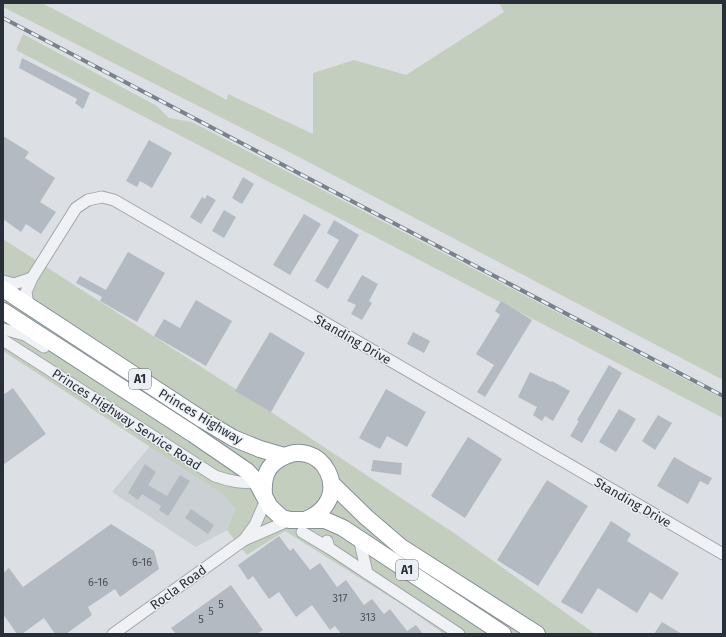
<svg xmlns="http://www.w3.org/2000/svg" width="726" height="637" font-family="'Fira Sans',sans-serif">
	<style>
		.built { fill: #cbd0d5 }
		.green { fill: #c3cebe }
		.building { fill: #b4bac1 }
		.lines { fill: none; stroke-linecap: round; stroke-linejoin: round }
		.minor-casing { stroke: #a2a7ae; stroke-width: 13 }
		.highway-casing { stroke: #868f9a; stroke-width: 18 }
		.minor { stroke: #eff1f4; stroke-width: 11 }
		.highway { stroke: #fff; stroke-width: 16 }
		.rail-casing { stroke: #78818c; stroke-width: 4 }
		.rail { stroke: #ebeff3; stroke-width: 2.5; stroke-dasharray: 8; stroke-linecap: butt }
		.labels { text-anchor: middle; stroke-width: 3; stroke-linejoin: round; paint-order: stroke }
		.number-label { font-size: 11px; fill: #4b525b }
		.shield { fill: #ebeff3; stroke: #626971; stroke-width: 1 }
		.shield-label { font-size: 12px; font-weight: bold; fill: #282f39 }
		.street-label { font-size: 13px; fill: #282f39; stroke: #ebeff3 }
	</style>
	<rect width="100%" height="100%" fill="#dce0e5"/>
	<path class="built" d="M150,446L224,495L235,509L227,530L196,547L112,492Z"/>
	<g class="green">
		<path d="M3,3H42L227,100L228,94L313,134V73L354,60L406,75L504,12L499,3H723V380L295,155L3,7Z"/>
		<path d="M23,34L157,106L169,118L192,122L723,399V418L16,50Z"/>
		<path d="M3,239L271,412L457,535L595,634H444L403,605L285,531L247,555L227,530L235,509L224,495L3,351Z"/>
	</g>
	<g class="building">
		<path d="M22,58L90,93L83,109L75,103L77,99L19,68Z"/>
		<path d="M3,136L29,152L25,158L55,178L40,202L56,212L41,234L26,224L21,232L3,219Z"/>
		<path d="M149,140L172,153L152,188L140,181L137,187L126,181Z"/>
		<path d="M243,177L254,184L242,204L232,198Z"/>
		<path d="M207,195L216,200L201,224L190,217L202,197L205,199Z"/>
		<path d="M224,210L236,217L224,238L212,231Z"/>
		<path d="M304,214L321,224L290,275L273,265Z"/>
		<path d="M334,220L359,235L328,289L315,281L339,240L327,233Z"/>
		<path d="M128,252L165,273L137,322L100,301L102,297L76,283L80,276L106,290Z"/>
		<path d="M362,275L378,284L369,301L372,303L362,320L351,314L356,305L347,301Z"/>
		<path d="M196,300L232,321L206,366L154,336L164,319L180,328Z"/>
		<path d="M501,301L532,320L485,397L477,392L494,365L476,354L500,315L495,311Z"/>
		<path d="M270,332L305,353L271,412L235,391Z"/>
		<path d="M413,332L430,341L424,353L407,344Z"/>
		<path d="M609,365L622,373L582,443L570,436L579,421L577,420Z"/>
		<path d="M530,372L551,382L552,381L570,391L553,421L545,416L542,421L533,415L537,407L518,397Z"/>
		<path d="M13,388L46,434L3,465V395Z"/>
		<path d="M386,389L426,412L407,447L387,436L380,449L359,438Z"/>
		<path d="M619,409L636,419L616,452L599,442Z"/>
		<path d="M658,415L672,423L655,450L642,441Z"/>
		<path d="M468,437L502,459L465,518L431,496Z"/>
		<path d="M674,457L693,468L712,478L708,485L700,481L688,504L657,486Z"/>
		<path d="M373,460L402,463L401,475L371,471Z"/>
		<path d="M145,464L156,472L148,485L167,496L180,475L190,481L168,516L159,510L161,506L142,494L138,500L128,493Z"/>
		<path d="M547,480L588,506L538,586L497,560Z"/>
		<path d="M191,509L214,525L208,534L185,518Z"/>
		<path d="M611,521L631,534L627,541L679,573L662,600L650,592L637,613L598,588L582,614L561,602Z"/>
		<path d="M111,524L154,551L159,569L120,597L115,589L88,607L92,615L66,634H55L44,618L22,634H17L3,614V573L9,568L23,587Z"/>
		<path d="M279,536L290,551L293,548L310,570L320,563L337,587L346,580L364,605L372,599L384,614L390,609L407,631L416,625L423,634H341L335,626L330,630L312,605L296,617L279,592L269,599L253,576L248,580L238,565Z"/>
		<path d="M231,585L263,630L257,634H176L171,628Z"/>
		<path d="M662,622L682,634H654Z"/>
	</g>
	<g class="lines">
		<defs>
			<g id="minor">
				<path d="M3,281L14,284L32,278"/>
				<path d="M28,305L26,292L32,278L76,208L88,200L102,197L114,200L723,554"/>
				<path d="M3,329L25,335L44,347"/>
				<path d="M3,340L215,476C226,480 246,485 256,481"/>
				<path d="M302,532L329,548"/>
				<path d="M359,538L367,573"/>
				<path d="M244,540L255,525L266,500"/>
				<path d="M327,541L329,548L459,634"/>
				<path d="M113,634L244,540L290,520"/>
			</g>
			<g id="highway">
				<path d="M3,289L203,420L233,438L260,449L284,456"/>
				<path d="M3,311L193,434L247,471L256,481L270,507L282,518L290,520H325L343,528L503,634"/>
				<path d="M331,483L366,517L401,547L537,634"/>
				<path d="M264,495C263,481 265,468 278,460C320,431 359,499 305,520"/>
			</g>
		</defs>
		<use href="#minor" class="minor-casing"/>
		<use href="#highway" class="highway-casing"/>
		<use href="#minor" class="minor"/>
		<use href="#highway" class="highway"/>
		<defs>
			<path id="rail" d="M3,18L723,396"/>
		</defs>
		<use href="#rail" class="rail-casing"/>
		<use href="#rail" class="rail"/>
	</g>
	<g class="labels">
		<g class="number-label">
			<text x="142" y="566">6-16</text>
			<text x="98" y="586">6-16</text>
			<text x="340" y="602">317</text>
			<text x="221" y="608">5</text>
			<text x="211" y="615">5</text>
			<text x="368" y="621">313</text>
			<text x="201" y="623">5</text>
		</g>
		<g class="shield">
			<rect x="129" y="369" width="22" height="20" rx="3"/>
			<rect x="396" y="560" width="22" height="20" rx="3"/>
		</g>
		<g class="shield-label">
			<text x="140" y="383">A1</text>
			<text x="407" y="574">A1</text>
		</g>
		<g class="street-label">
			<text transform="translate(353 339) rotate(30)" y="5">Standing Drive</text>
			<text transform="translate(201 416) rotate(31)" y="5">Princes Highway</text>
			<text transform="translate(127 419) rotate(33)" y="5">Princes Highway Service Road</text>
			<text transform="translate(633 502) rotate(30)" y="5">Standing Drive</text>
			<text transform="translate(178 587) rotate(-36)" y="5">Rocla Road</text>
		</g>
	</g>
	<rect width="726" height="637" fill="none" stroke="#282f39" stroke-width="8"/>
</svg>
